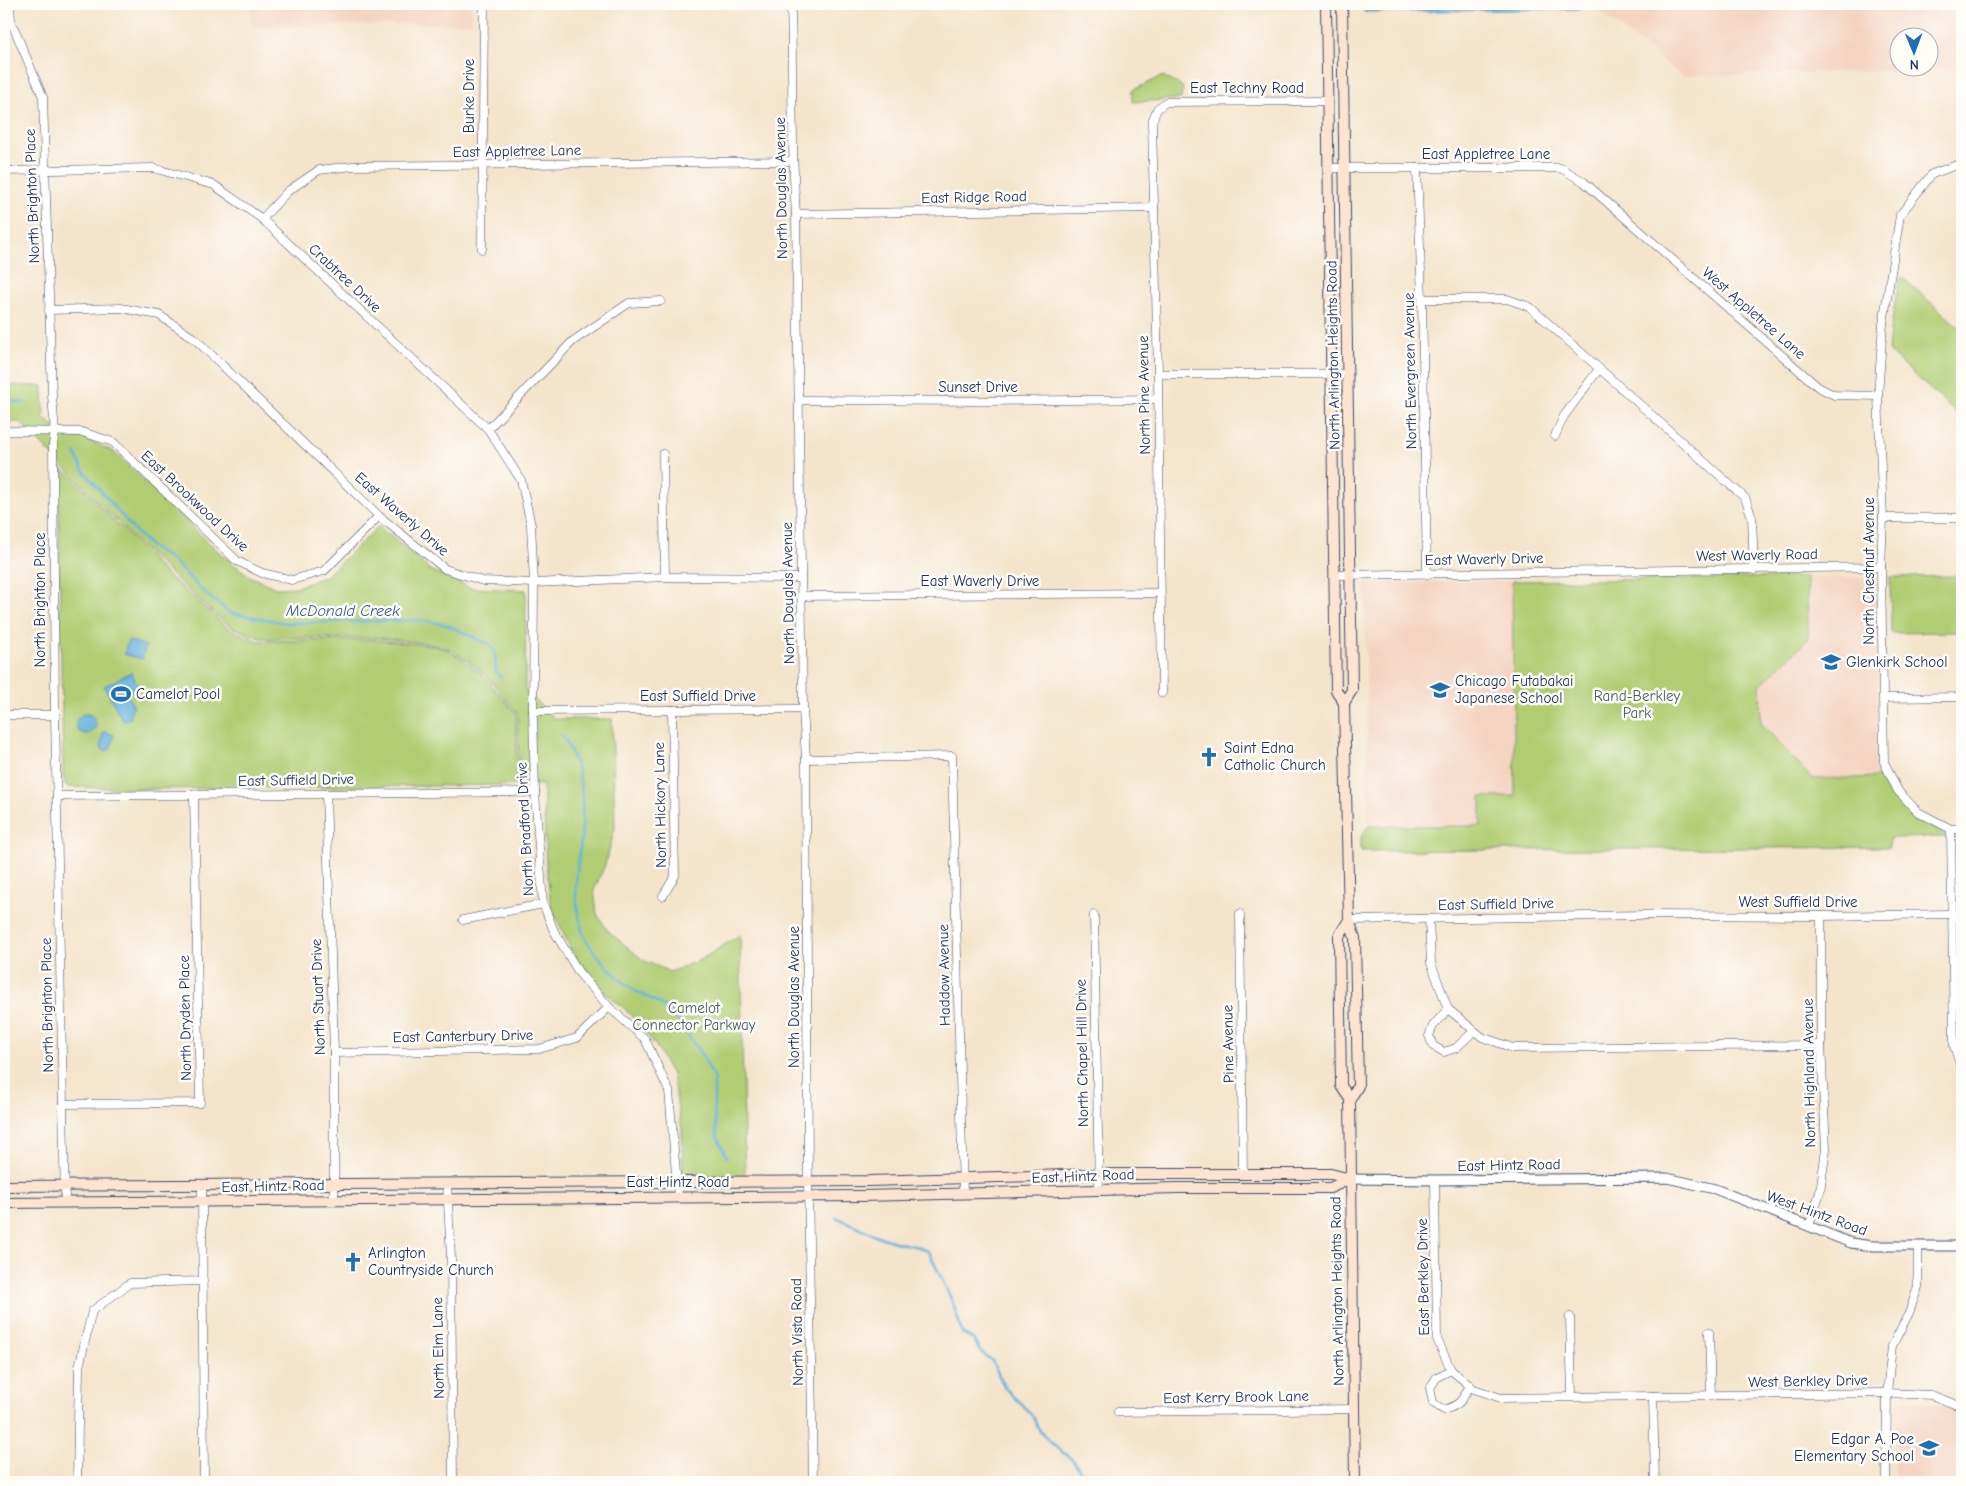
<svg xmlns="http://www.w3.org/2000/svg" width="1966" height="1486" font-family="'Comic Neue',sans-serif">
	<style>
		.built { fill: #f4d3c0; fill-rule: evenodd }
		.green { fill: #b1cd73; stroke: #667e68 }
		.water { fill: #62b2dc; stroke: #3e709d }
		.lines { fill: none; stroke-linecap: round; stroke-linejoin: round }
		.stream { stroke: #62b2dc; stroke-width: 2.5 }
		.minor-casing { stroke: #3c4a6e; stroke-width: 9 }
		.tertiary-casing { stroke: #3c4a6e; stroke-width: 11 }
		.secondary-casing { stroke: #3c4a6e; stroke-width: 12 }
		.minor { stroke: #fff; stroke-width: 8 }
		.tertiary { stroke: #fff; stroke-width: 9 }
		.secondary { stroke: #fde4d0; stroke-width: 10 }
		.labels { text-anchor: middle; stroke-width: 5; stroke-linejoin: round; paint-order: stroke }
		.street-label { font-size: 15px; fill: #1b2f5e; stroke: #fdfcf7 }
		.poi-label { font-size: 15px; fill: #1b2f5e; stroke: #fdfcf7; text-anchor: start }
		.park-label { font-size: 15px; fill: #485e64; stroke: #fdfcf7 }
		.water-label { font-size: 16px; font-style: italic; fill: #345d8a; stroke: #fdfcf7 }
	</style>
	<rect width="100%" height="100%" fill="#fdfcf7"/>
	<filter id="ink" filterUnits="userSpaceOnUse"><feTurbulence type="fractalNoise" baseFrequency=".02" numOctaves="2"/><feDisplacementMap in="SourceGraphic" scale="10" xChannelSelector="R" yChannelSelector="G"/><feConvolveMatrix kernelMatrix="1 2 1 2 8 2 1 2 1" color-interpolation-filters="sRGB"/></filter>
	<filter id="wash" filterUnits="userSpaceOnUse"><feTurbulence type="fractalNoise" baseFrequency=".0096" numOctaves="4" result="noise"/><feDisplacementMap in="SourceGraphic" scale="20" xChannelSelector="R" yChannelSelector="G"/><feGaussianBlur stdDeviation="1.12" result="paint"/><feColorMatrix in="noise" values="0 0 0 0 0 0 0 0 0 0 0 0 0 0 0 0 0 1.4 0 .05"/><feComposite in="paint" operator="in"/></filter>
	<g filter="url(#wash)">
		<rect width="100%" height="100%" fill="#f4e4cb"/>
		<g class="built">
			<path d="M251,4H471L472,23L251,27Z"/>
			<path d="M1590,4H1962V69L1682,76ZM1898,38H1928V68H1898Z"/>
			<path d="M1807,577L1863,578L1873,580L1876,583L1880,760L1883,777L1812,779L1761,723L1760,685L1808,639Z"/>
			<path d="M1512,581L1515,796L1481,826H1368L1365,583Z"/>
			<path d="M1903,1400L1933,1403L1951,1408L1962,1414V1482H1895V1407L1897,1402Z"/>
		</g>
		<g class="green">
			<path d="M1163,76L1183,87L1181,99L1133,102V90Z"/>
			<path d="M1902,277L1962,330V418L1888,351L1890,330L1899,281Z"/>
			<path d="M4,385L43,386L44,418L68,438L81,437L114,452L223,556L251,577L276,588L297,587L326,576L379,526L430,570L471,588L526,590L525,690L555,719H612L615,828L605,865L594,890L597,914L608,931L643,960L670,972L702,959L740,935L745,1177H683L682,1130L672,1075L656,1046L644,1030L625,1009L603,991L572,952L551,906L546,864L543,785H519L518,714L485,674L451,649L426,643L378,638H260L231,627L204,605L142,547L20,422H4Z"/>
			<path d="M58,466L71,477L167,575L229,629L258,641L374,640L428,645L449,650L482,674L516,714L517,785L149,789L68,787L65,784L63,775Z"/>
			<path d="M1962,576V632L1891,633L1890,577Z"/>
			<path d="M1807,577L1808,639L1760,685L1761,723L1812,779L1883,777C1889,790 1897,805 1909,813C1922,821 1935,825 1946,837L1890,838L1889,847L1361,851V837L1368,826H1481V797L1515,796L1512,581Z"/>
		</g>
		<g class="water">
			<path d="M1364,4H1573L1580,9L1364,12Z"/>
			<path d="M128,640L146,646L142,659L124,654Z"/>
			<path d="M131,672L139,687L127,694L134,707L131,710V718L123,721L104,686Z"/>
			<circle cx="86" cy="724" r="10"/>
			<path d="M103,732H107L114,735L110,749L105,751L102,749L101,746Z"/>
		</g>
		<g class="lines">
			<g class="stream">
				<path d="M4,400L25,403"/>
				<path d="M75,453L83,470L134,530L151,547L170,558L206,594L230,613L288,623L421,620L447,625L488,644L495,651L496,672L501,678"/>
				<path d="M561,735C585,769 585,808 580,848C577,872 573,892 579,916C581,922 581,932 585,938C594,954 618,980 634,990C647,998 662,1003 673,1013L701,1054L714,1077V1112L717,1137L727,1157"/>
				<path d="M836,1217L877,1236L895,1242L919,1247L929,1252L953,1303L962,1333L973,1339L980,1351L992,1361L1005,1388L1031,1414L1041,1433L1058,1449L1073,1460L1087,1482"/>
			</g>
		</g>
	</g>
	<g filter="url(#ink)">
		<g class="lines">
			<defs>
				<g id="minor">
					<path d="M10,4L11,21L43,97L52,396L55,433L53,444L55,715L65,1203"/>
					<path d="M791,4C793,74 791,144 796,214L803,709L806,759L808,1181L813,1482"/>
					<path d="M1962,163L1932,174L1900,215L1883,324L1878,396L1883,518L1881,567L1884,762L1898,791L1918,812L1951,829L1954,1046L1962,1071"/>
					<path d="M1328,168H1561L1584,182L1818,387L1834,395L1878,396"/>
					<path d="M1417,168L1422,299L1427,574"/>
					<path d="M4,171L153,168L214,185L262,219L488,429L521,480L531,525L534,583L533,711L535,792L543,904L554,931L579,973L609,1007L645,1039L669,1091L678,1197"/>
					<path d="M796,214L1154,208"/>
					<path d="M262,219L288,191L319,170L353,166L792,161"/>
					<path d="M482,249L484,4"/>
					<path d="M1422,299H1507L1530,307L1745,498L1752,517L1754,570"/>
					<path d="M49,310L121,308L159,315L195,339L379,516L445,569L483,581L534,583L665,577L801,578"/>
					<path d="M1158,374H1348"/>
					<path d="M799,400L986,401L1157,399"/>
					<path d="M488,429L573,341L629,303L661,301"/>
					<path d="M4,431L82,432L113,442L237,561L262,573L292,580L324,571L379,516"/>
					<path d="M1555,436L1564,416L1599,369"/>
					<path d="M663,454L665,577"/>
					<path d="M1883,518H1962"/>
					<path d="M1334,575L1881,567"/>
					<path d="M801,596L1159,593"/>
					<path d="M1162,693L1158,374L1152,122L1157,109L1166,102L1328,101"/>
					<path d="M1884,698L1962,697"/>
					<path d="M533,711L803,709"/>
					<path d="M4,715H55"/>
					<path d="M806,759L952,756L963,1194"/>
					<path d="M326,794L334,1053V1200"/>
					<path d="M57,796L535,792"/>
					<path d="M1951,829H1962"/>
					<path d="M663,896L675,876L672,710"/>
					<path d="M1240,914L1243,1173"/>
					<path d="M1094,915L1099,1191"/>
					<path d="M1429,919L1431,963L1448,1009L1482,1037L1513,1048L1821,1045"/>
					<path d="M463,920L543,904"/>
					<path d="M1349,920L1644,915L1821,916L1952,914"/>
					<path d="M1448,1009L1433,1026L1429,1036L1433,1046L1444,1052L1456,1048L1474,1031"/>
					<path d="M334,1053L539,1049L577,1038L609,1007"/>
					<path d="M63,1104L200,1103L194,795"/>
					<path d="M1435,1180L1437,1339L1451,1370L1474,1389L1501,1398L1887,1393L1931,1395L1962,1407"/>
					<path d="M447,1184L451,1258L453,1482"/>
					<path d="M202,1186L204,1482"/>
					<path d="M1809,1226L1820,1192L1826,1149L1821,1045V916"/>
					<path d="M1570,1317L1572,1396"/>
					<path d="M1709,1332L1711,1396"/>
					<path d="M1451,1370L1437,1377L1430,1388L1433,1403L1444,1410C1460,1405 1463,1400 1470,1385"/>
					<path d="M1653,1396L1655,1482"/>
					<path d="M1118,1412L1354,1409"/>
					<path d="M77,1482L79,1367L92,1311L130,1283L203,1281"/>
					<path d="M1886,1482L1887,1393L1892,1346L1909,1313L1918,1287V1247"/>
				</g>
				<path id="tertiary" d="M1350,1179L1435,1180L1667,1178L1715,1189L1851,1243L1872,1246H1962"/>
				<g id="secondary">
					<path d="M1326,4L1336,690L1344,703L1349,920L1355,938L1358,1086L1350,1099L1355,1482"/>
					<path d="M1342,4L1352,690L1344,703"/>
					<path d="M1349,920L1339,936L1341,1086L1350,1099"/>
					<path d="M4,1186L870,1181L1097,1174H1331L1350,1179"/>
					<path d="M4,1203L863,1196L1177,1188H1330L1350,1179"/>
				</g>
			</defs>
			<use href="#minor" class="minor-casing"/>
			<use href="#tertiary" class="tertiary-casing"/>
			<use href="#secondary" class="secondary-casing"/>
			<use href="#minor" class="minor"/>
			<use href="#tertiary" class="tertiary"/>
			<use href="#secondary" class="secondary"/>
		</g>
	</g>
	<defs>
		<symbol id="school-bare" viewBox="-9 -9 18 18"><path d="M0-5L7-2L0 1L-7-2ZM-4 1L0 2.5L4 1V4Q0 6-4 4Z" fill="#1f6fb2" stroke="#fdfcf7" stroke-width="2.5" paint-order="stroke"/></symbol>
		<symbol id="stadium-bare" viewBox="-9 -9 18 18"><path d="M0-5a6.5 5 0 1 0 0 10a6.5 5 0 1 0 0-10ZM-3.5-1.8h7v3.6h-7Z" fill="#1f6fb2" stroke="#fdfcf7" stroke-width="2.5" paint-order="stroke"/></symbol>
		<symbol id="church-bare" viewBox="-9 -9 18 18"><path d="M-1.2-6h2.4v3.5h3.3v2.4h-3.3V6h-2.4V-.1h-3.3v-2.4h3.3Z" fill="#1f6fb2" stroke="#fdfcf7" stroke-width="2.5" paint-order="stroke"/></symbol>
	</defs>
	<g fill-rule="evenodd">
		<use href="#school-bare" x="1817" y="648" width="28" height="28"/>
		<use href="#school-bare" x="1426" y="676" width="28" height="28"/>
		<use href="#stadium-bare" x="107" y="680" width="28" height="28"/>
		<use href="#church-bare" x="1195" y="743" width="28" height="28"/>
		<use href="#church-bare" x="339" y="1248" width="28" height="28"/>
		<use href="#school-bare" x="1915" y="1434" width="28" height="28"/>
	</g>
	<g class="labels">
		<g class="street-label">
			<text x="1247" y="93">East Techny Road</text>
			<text transform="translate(469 96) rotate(-90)" y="5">Burke Drive</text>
			<text transform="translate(517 151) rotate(-1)" y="5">East Appletree Lane</text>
			<text x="1486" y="159">East Appletree Lane</text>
			<text transform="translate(781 188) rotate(-91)" y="5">North Douglas Avenue</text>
			<text transform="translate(32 196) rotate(-92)" y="5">North Brighton Place</text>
			<text transform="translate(974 197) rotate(-1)" y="5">East Ridge Road</text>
			<text transform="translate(345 278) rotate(43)" y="5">Crabtree Drive</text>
			<text transform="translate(1754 313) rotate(41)" y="5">West Appletree Lane</text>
			<text transform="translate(1333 355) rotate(-91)" y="5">North Arlington Heights Road</text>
			<text transform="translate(1410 371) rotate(-91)" y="5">North Evergreen Avenue</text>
			<text x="978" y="392">Sunset Drive</text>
			<text transform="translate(1144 395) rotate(-91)" y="5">North Pine Avenue</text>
			<text transform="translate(195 501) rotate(43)" y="5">East Brookwood Drive</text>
			<text transform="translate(402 514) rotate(41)" y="5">East Waverly Drive</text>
			<text transform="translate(1757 555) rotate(-1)" y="5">West Waverly Road</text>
			<text transform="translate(1484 559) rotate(-1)" y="5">East Waverly Drive</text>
			<text transform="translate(1869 571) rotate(-90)" y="5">North Chestnut Avenue</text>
			<text x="980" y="586">East Waverly Drive</text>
			<text transform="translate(788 593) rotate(-91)" y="5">North Douglas Avenue</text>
			<text transform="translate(40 600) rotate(-90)" y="5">North Brighton Place</text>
			<text x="698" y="701">East Suffield Drive</text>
			<text transform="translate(296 780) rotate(-1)" y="5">East Suffield Drive</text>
			<text transform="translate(660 805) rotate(-91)" y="5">North Hickory Lane</text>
			<text transform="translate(525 829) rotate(-93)" y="5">North Bradford Drive</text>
			<text x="1798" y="907">West Suffield Drive</text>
			<text transform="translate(1496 904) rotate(-1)" y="5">East Suffield Drive</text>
			<text transform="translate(944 975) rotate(-91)" y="5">Haddow Avenue</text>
			<text transform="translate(318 997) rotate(-92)" y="5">North Stuart Drive</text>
			<text transform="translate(794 997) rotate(-90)" y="5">North Douglas Avenue</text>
			<text transform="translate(47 1005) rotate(-91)" y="5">North Brighton Place</text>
			<text transform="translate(185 1018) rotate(-91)" y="5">North Dryden Place</text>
			<text transform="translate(463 1036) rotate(-1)" y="5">East Canterbury Drive</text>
			<text transform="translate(1228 1044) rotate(-91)" y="5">Pine Avenue</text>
			<text transform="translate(1082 1053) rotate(-91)" y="5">North Chapel Hill Drive</text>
			<text transform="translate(1809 1073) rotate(-91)" y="5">North Highland Avenue</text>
			<text transform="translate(1509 1165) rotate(-1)" y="5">East Hintz Road</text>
			<text transform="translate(1083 1176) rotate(-2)" y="5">East Hintz Road</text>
			<text x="678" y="1187">East Hintz Road</text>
			<text transform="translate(273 1186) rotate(-1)" y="5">East Hintz Road</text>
			<text transform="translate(1817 1213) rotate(20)" y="5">West Hintz Road</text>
			<text transform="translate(1423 1277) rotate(-91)" y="5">East Berkley Drive</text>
			<text transform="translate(1337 1291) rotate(-91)" y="5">North Arlington Heights Road</text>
			<text transform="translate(797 1332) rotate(-91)" y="5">North Vista Road</text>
			<text transform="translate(438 1348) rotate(-91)" y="5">North Elm Lane</text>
			<text transform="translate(1808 1381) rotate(-1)" y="5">West Berkley Drive</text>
			<text transform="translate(1236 1397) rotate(-1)" y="5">East Kerry Brook Lane</text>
		</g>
		<g class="poi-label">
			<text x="1846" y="667">Glenkirk School</text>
			<text x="1455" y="686">Chicago Futabakai<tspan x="1455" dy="17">Japanese School</tspan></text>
			<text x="136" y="699">Camelot Pool</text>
			<text x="1224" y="753">Saint Edna<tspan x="1224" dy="17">Catholic Church</tspan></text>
			<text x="368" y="1258">Arlington<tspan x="368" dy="17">Countryside Church</tspan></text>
			<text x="1914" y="1444" text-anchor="end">Edgar A. Poe<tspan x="1914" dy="17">Elementary School</tspan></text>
		</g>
		<g class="park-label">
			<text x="1637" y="701">Rand-Berkley<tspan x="1637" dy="17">Park</tspan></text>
			<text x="694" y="1013">Camelot<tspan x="694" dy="17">Connector Parkway</tspan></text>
		</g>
		<g class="water-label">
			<text x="343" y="616">McDonald Creek</text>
		</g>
	</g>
	<rect width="1966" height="1486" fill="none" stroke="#fdfcf7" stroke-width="20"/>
	<g transform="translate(1914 52) rotate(179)"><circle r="24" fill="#fdfcf7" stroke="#a3aaba"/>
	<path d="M0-4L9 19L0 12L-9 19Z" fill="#1f6fb2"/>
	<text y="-8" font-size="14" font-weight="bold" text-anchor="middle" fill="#1b2f5e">N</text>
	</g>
</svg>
